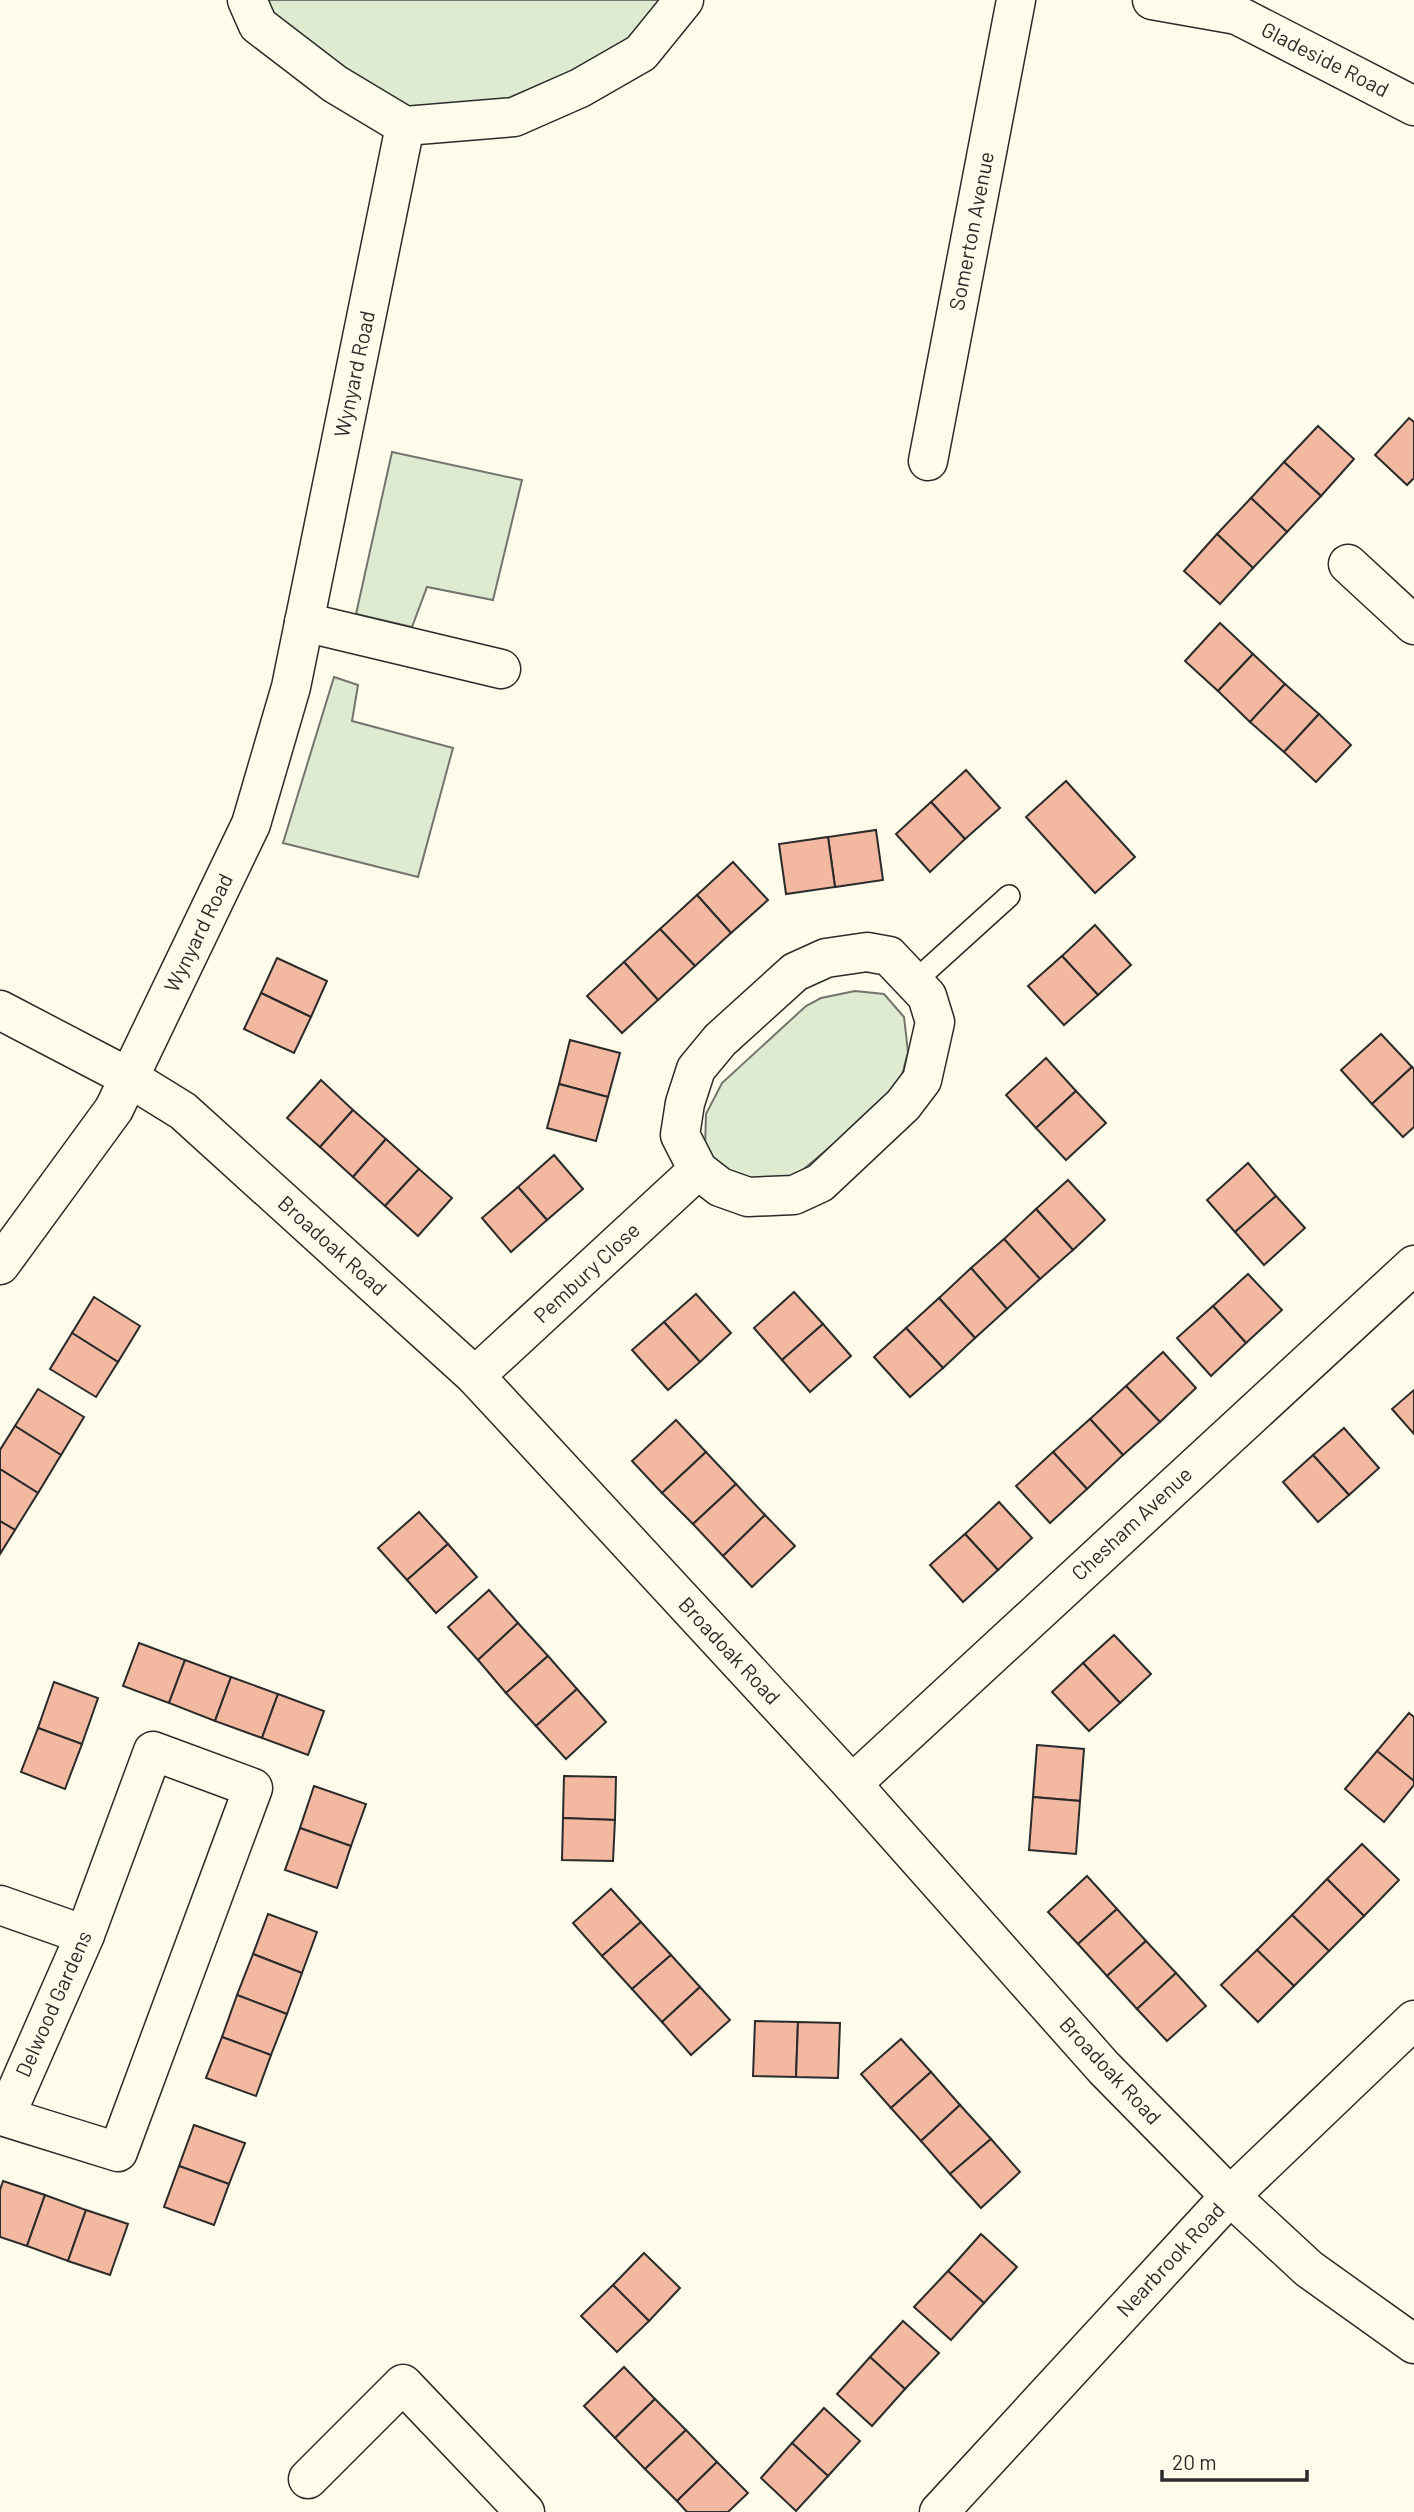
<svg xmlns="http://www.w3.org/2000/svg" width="1414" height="2512" font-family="Barlow,sans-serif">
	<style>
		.green { fill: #deebd1; stroke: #74746e; stroke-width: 2 }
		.building { fill: #f2b8a0; stroke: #2b2b2b; stroke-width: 2 }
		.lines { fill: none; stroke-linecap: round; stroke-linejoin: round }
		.service-casing { stroke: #2b2b2b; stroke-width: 24 }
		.minor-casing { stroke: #2b2b2b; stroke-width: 41 }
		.tertiary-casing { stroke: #2b2b2b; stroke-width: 41 }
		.service { stroke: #fdfbea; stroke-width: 21 }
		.minor { stroke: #fdfbea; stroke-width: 38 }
		.tertiary { stroke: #fdfbea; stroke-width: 38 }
		.labels { text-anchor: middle; stroke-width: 5; stroke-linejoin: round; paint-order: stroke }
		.street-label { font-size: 21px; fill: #2b2b2b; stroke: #fdfbea }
	</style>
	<rect width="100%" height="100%" fill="#fdfbea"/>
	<g class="green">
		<path d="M247,0H684L580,88L405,126Z"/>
		<path d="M392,452L522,480L493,600L427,587L412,627L356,614Z"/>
		<path d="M334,677L358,685L352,721L453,748L418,877L283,843Z"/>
		<path d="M855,991L884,994L904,1017L908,1052L898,1090L792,1179L735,1181L705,1149L706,1114L722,1083L806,1006L821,998Z"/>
	</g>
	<g class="building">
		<path d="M1409,418L1414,422V478L1407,485L1375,455Z"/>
		<path d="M1318,426L1354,459L1321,496L1284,462Z"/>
		<path d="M1284,462L1321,496L1287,532L1251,498Z"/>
		<path d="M1251,498L1287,532L1253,568L1217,534Z"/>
		<path d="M1217,534L1253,568L1220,604L1184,571Z"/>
		<path d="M1220,623L1253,654L1218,691L1185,661Z"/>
		<path d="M1253,654L1285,684L1250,722L1218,691Z"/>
		<path d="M1285,684L1319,714L1284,752L1250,722Z"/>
		<path d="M1319,714L1351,745L1316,782L1284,752Z"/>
		<path d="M966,770L1000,808L965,839L931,802Z"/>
		<path d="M1066,781L1135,857L1095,893L1026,817Z"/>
		<path d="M931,802L965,839L930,872L896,834Z"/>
		<path d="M876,830L883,880L835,887L828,837Z"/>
		<path d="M828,837L835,887L786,894L779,844Z"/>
		<path d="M733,862L768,900L731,933L697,895Z"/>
		<path d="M697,895L731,933L695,966L660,929Z"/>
		<path d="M1095,925L1131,965L1098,995L1062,956Z"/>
		<path d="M660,929L695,966L658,1000L624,962Z"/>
		<path d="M1062,956L1098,995L1064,1025L1028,986Z"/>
		<path d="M277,958L327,981L311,1017L261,993Z"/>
		<path d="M624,962L658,1000L622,1033L587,996Z"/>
		<path d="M261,993L311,1017L294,1053L244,1029Z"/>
		<path d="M1381,1034L1412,1067L1372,1104L1341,1070Z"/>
		<path d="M570,1040L620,1053L608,1097L559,1084Z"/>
		<path d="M1046,1058L1076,1091L1036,1128L1006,1095Z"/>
		<path d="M1412,1067L1414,1069V1127L1403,1137L1372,1104Z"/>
		<path d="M321,1080L353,1110L320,1147L287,1118Z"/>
		<path d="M559,1084L608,1097L596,1141L547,1128Z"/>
		<path d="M1076,1091L1106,1123L1066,1160L1036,1128Z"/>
		<path d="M353,1110L386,1139L353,1177L320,1147Z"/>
		<path d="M386,1139L419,1169L385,1206L353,1177Z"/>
		<path d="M554,1155L583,1189L547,1220L518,1187Z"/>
		<path d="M1248,1163L1276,1196L1235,1232L1207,1200Z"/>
		<path d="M419,1169L452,1198L418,1236L385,1206Z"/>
		<path d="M1068,1180L1105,1220L1073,1250L1036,1209Z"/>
		<path d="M518,1187L547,1220L511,1252L482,1218Z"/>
		<path d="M1276,1196L1305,1228L1264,1265L1235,1232Z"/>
		<path d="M1036,1209L1073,1250L1040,1279L1004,1239Z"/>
		<path d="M1004,1239L1040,1279L1007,1309L971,1268Z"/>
		<path d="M971,1268L1007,1309L975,1338L939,1298Z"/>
		<path d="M1248,1274L1282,1310L1246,1343L1213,1306Z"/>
		<path d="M794,1292L823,1324L782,1360L754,1328Z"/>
		<path d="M696,1294L731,1333L700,1362L664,1322Z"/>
		<path d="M94,1297L140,1326L118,1362L72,1333Z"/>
		<path d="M939,1298L975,1338L943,1368L906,1328Z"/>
		<path d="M1213,1306L1246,1343L1211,1376L1177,1338Z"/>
		<path d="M664,1322L700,1362L668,1390L632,1350Z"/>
		<path d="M823,1324L851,1356L810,1392L782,1360Z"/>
		<path d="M906,1328L943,1368L910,1397L874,1357Z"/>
		<path d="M72,1333L118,1362L96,1397L50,1369Z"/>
		<path d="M1163,1352L1196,1388L1160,1422L1126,1386Z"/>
		<path d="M1126,1386L1160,1422L1123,1455L1090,1419Z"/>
		<path d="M38,1389L84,1417L61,1455L15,1426Z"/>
		<path d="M1414,1390V1434L1392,1409Z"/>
		<path d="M1090,1419L1123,1455L1087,1489L1053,1452Z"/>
		<path d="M676,1420L706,1452L662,1493L632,1461Z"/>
		<path d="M15,1426L61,1455L38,1493L0,1469V1450Z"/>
		<path d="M1344,1428L1379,1468L1349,1495L1313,1455Z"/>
		<path d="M706,1452L736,1484L693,1524L662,1493Z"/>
		<path d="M1053,1452L1087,1489L1050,1523L1016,1486Z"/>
		<path d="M1313,1455L1349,1495L1318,1522L1283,1482Z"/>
		<path d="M0,1469L38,1493L15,1530L0,1521Z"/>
		<path d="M736,1484L765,1515L723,1556L693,1524Z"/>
		<path d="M999,1502L1032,1538L998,1570L965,1534Z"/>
		<path d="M419,1512L448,1544L407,1580L378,1548Z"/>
		<path d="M765,1515L795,1546L752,1587L723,1556Z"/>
		<path d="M0,1521L15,1530L0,1554Z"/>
		<path d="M965,1534L998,1570L963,1602L930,1565Z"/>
		<path d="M448,1544L477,1577L436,1613L407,1580Z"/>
		<path d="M489,1590L518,1623L478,1660L448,1627Z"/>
		<path d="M518,1623L548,1656L506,1693L478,1660Z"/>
		<path d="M1114,1635L1151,1674L1120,1703L1083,1663Z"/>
		<path d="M139,1643L185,1660L169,1703L123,1686Z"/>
		<path d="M548,1656L577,1689L536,1726L506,1693Z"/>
		<path d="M185,1660L231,1677L215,1721L169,1703Z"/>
		<path d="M1083,1663L1120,1703L1089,1731L1052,1692Z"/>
		<path d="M231,1677L278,1694L262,1738L215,1721Z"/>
		<path d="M54,1682L98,1698L82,1744L38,1728Z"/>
		<path d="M577,1689L606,1722L566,1759L536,1726Z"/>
		<path d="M278,1694L324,1711L308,1755L262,1738Z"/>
		<path d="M1409,1713L1414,1717V1781L1377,1751Z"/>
		<path d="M38,1728L82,1744L65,1789L21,1772Z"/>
		<path d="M1037,1745L1084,1749L1080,1801L1033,1797Z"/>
		<path d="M1377,1751L1414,1781V1785L1384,1822L1345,1789Z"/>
		<path d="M564,1776L616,1777L615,1820L563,1818Z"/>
		<path d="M314,1786L366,1804L351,1846L300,1828Z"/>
		<path d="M1033,1797L1080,1801L1076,1854L1029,1850Z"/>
		<path d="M563,1818L615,1820L613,1861L562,1860Z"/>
		<path d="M300,1828L351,1846L337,1888L285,1870Z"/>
		<path d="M1362,1844L1399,1880L1364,1916L1327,1879Z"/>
		<path d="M1087,1876L1117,1909L1078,1944L1048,1912Z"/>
		<path d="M1327,1879L1364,1916L1329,1951L1292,1915Z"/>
		<path d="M611,1889L641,1922L602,1956L573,1923Z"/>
		<path d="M1117,1909L1146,1941L1107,1976L1078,1944Z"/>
		<path d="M268,1914L317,1932L302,1973L253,1954Z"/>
		<path d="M1292,1915L1329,1951L1294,1986L1257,1950Z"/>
		<path d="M641,1922L671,1955L632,1989L602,1956Z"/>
		<path d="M1146,1941L1176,1973L1137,2009L1107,1976Z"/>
		<path d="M1257,1950L1294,1986L1258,2022L1221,1985Z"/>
		<path d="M253,1954L302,1973L287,2014L237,1995Z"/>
		<path d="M671,1955L700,1987L662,2022L632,1989Z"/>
		<path d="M1176,1973L1206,2006L1167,2041L1137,2009Z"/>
		<path d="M700,1987L730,2020L691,2055L662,2022Z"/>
		<path d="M237,1995L287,2014L271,2055L222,2037Z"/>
		<path d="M755,2021L798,2022L796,2077L753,2076Z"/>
		<path d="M798,2022L840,2023L838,2078L796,2077Z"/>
		<path d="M222,2037L271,2055L256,2096L206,2078Z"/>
		<path d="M901,2039L931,2072L891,2108L861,2074Z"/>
		<path d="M931,2072L960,2105L921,2141L891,2108Z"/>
		<path d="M960,2105L991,2139L950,2174L921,2141Z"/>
		<path d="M194,2125L245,2143L229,2184L179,2166Z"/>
		<path d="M991,2139L1020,2172L981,2208L950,2174Z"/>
		<path d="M179,2166L229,2184L214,2225L164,2207Z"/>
		<path d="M3,2181L45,2195L27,2246L0,2237V2190Z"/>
		<path d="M45,2195L86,2210L68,2261L27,2246Z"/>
		<path d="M86,2210L128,2224L110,2275L68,2261Z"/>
		<path d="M981,2234L1017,2267L984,2303L948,2271Z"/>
		<path d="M644,2253L680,2288L649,2321L613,2285Z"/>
		<path d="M948,2271L984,2303L951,2340L914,2307Z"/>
		<path d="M613,2285L649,2321L617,2352L581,2316Z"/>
		<path d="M903,2321L939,2353L905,2389L870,2357Z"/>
		<path d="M870,2357L905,2389L872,2426L837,2394Z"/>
		<path d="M624,2367L655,2399L615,2438L584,2406Z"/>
		<path d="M655,2399L686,2430L645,2469L615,2438Z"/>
		<path d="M824,2408L860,2441L828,2476L792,2443Z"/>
		<path d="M686,2430L717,2462L677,2501L645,2469Z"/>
		<path d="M792,2443L828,2476L796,2511L761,2478Z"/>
		<path d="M717,2462L748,2493L728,2512H687L677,2501Z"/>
	</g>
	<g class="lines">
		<defs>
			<path id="service" d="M914,982L1009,896"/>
			<g id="minor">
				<path d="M247,0L258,25L335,84L405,126L514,117L580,88L641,53L684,0"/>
				<path d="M1152,0L1237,15L1414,106"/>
				<path d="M928,461L1016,0"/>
				<path d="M1348,564L1414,625"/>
				<path d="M304,622L501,669"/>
				<path d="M0,1265L114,1109L251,824L291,687L405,126"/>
				<path d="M475,1376L698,1170L680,1135L685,1103L696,1069L720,1040L795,972L826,958L867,952L889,956L927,996L935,1022L922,1080L903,1105L820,1183L794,1195L748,1197L720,1187L698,1170"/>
				<path d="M153,1751L253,1788L118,2152L5,2117L85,1935Z"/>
				<path d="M852,1784L1414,1265"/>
				<path d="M0,1905L85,1935"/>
				<path d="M308,2479L403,2384L525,2512"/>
				<path d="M939,2512L1230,2196L1414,2020"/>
			</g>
			<path id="tertiary" d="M0,1010L128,1077L183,1111L475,1376L852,1784L1104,2068L1230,2196L1309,2269L1414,2344"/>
		</defs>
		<use href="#service" class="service-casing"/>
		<use href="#minor" class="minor-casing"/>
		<use href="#tertiary" class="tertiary-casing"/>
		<use href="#service" class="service"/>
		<use href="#minor" class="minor"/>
		<use href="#tertiary" class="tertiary"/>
	</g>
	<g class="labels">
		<g class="street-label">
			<text transform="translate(1325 60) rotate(27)" y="7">Gladeside Road</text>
			<text transform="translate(972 231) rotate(-79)" y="7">Somerton Avenue</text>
			<text transform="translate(355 374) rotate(-78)" y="7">Wynyard Road</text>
			<text transform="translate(199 933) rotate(-64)" y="7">Wynyard Road</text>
			<text transform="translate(332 1246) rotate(42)" y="7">Broadoak Road</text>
			<text transform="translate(587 1273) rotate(-43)" y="7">Pembury Close</text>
			<text transform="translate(1132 1524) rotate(-43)" y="7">Chesham Avenue</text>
			<text transform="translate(729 1651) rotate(47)" y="7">Broadoak Road</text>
			<text transform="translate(54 2004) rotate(-66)" y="7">Delwood Gardens</text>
			<text transform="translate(1110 2071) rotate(47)" y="7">Broadoak Road</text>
			<text transform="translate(1171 2260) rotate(-47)" y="7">Nearbrook Road</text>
		</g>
	</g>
	<path d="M1162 2470v10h145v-10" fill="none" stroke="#2b2b2b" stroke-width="3.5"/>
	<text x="1172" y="2470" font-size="21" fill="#2b2b2b" stroke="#fdfbea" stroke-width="5" paint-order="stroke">20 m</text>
</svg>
